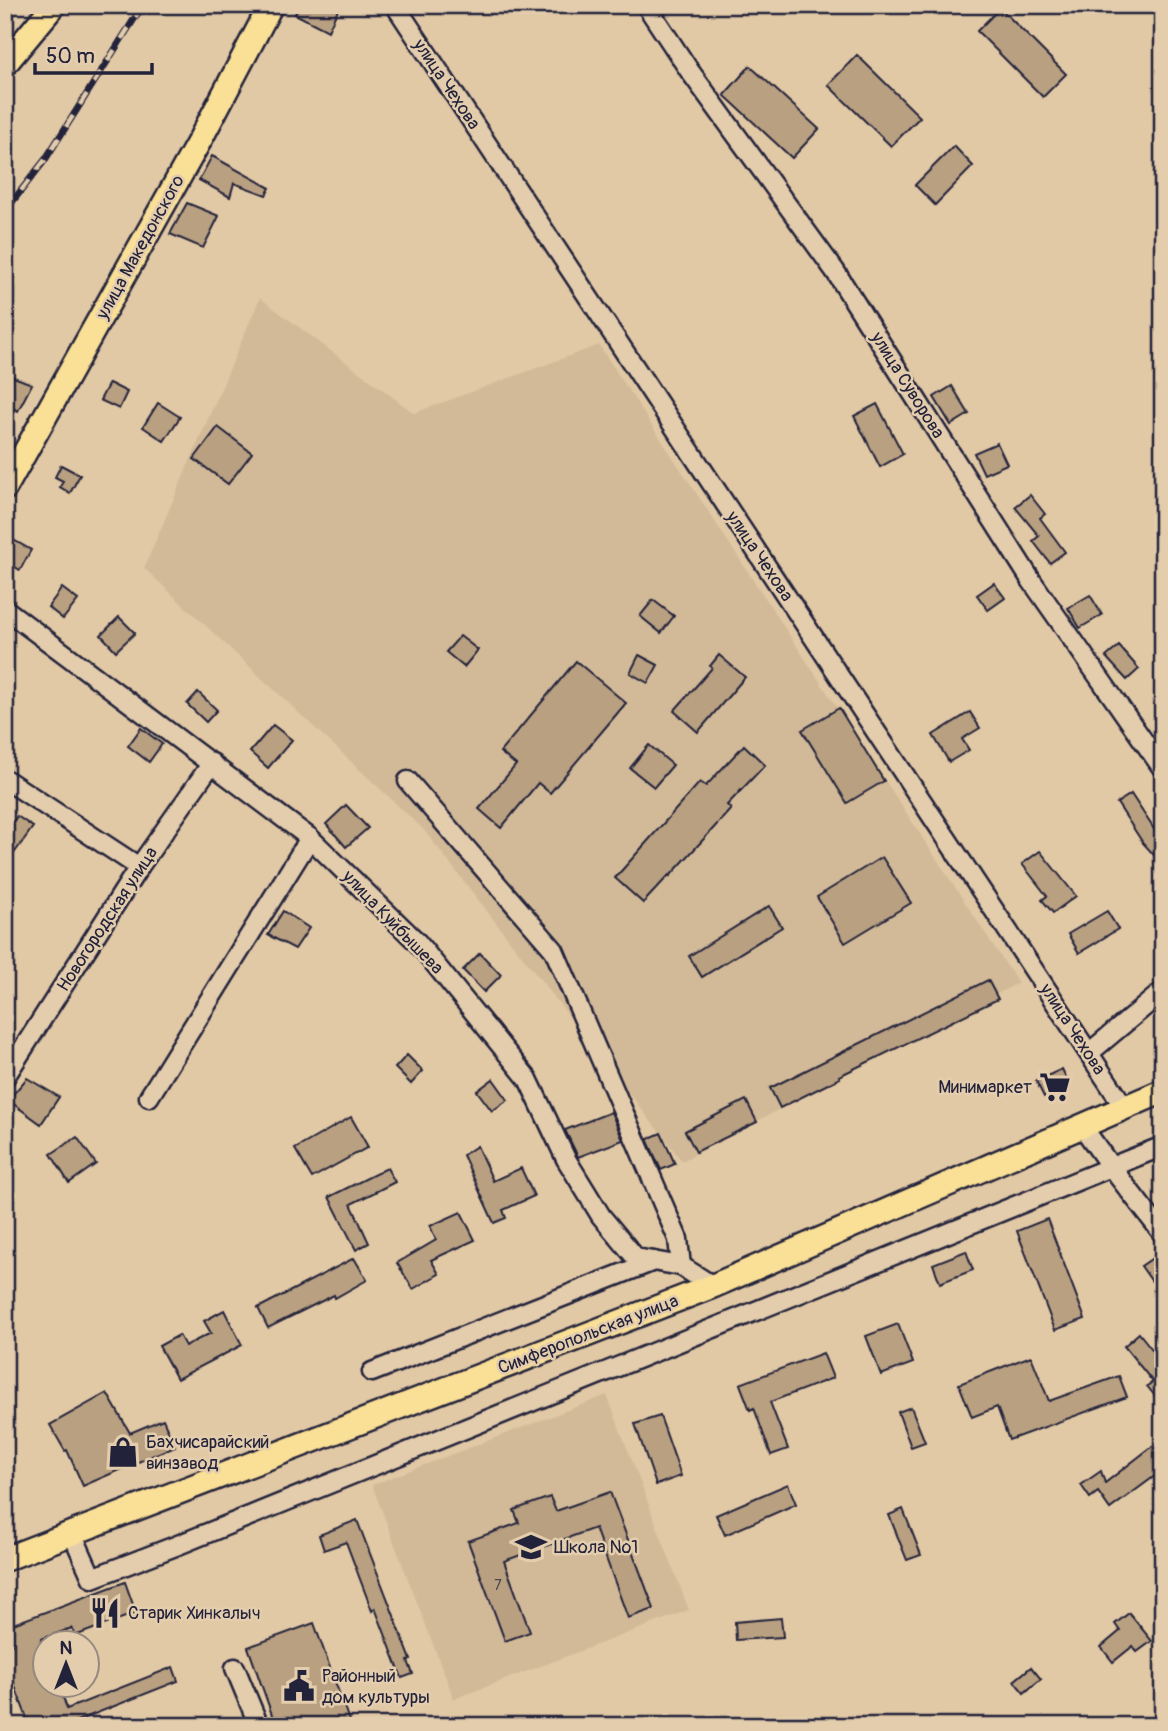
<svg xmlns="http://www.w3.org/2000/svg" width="1168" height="1731" font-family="Pangolin,sans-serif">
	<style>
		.built { fill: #d2ba98 }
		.building { fill: #b9a081; stroke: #22223b; stroke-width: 2 }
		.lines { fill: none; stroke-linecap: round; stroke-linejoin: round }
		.minor-casing { stroke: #22223b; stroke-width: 23 }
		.major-casing { stroke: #22223b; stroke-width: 28 }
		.minor { stroke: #e4cdad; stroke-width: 18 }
		.major { stroke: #fadf96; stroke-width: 23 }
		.rail-casing { stroke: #22223b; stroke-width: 7 }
		.rail { stroke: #e4cdad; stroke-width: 4.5; stroke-dasharray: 13; stroke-linecap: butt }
		.labels { text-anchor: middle; stroke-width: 5; stroke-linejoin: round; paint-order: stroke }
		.number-label { font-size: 14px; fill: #48424c }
		.street-label { font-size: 18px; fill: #22223b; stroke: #e4cdad }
		.poi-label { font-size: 18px; fill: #22223b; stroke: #e4cdad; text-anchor: start }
	</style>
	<rect width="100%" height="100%" fill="#e2c9a5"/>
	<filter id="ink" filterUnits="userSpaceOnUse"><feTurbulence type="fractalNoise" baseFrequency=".0143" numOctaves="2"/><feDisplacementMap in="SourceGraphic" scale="14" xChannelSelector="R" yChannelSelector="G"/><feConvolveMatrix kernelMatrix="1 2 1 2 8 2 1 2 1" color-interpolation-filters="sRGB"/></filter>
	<g filter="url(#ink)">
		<g class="built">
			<path d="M260,298L414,413L599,345L1018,983L682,1161L423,829L144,568Z"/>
			<path d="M607,1395L689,1610L454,1699L372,1485Z"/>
		</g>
		<g class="building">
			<path d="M299,5H340L328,31L295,14Z"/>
			<path d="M1000,8L1066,74L1043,97L977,31Z"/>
			<path d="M857,55L920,117L891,146L828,85Z"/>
			<path d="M750,66L819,129L792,158L724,95Z"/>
			<path d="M954,146L973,166L935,205L915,185Z"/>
			<path d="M212,156L270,188L266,195L234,183L230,197L199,180Z"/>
			<path d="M187,203L219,216L203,248L170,234Z"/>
			<path d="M11,376L32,384L18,411L5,404V385Z"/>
			<path d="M109,383L127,392L119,409L100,400Z"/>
			<path d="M952,386L969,414L951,425L934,397Z"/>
			<path d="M158,403L180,417L164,441L143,427Z"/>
			<path d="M877,404L903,454L880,467L854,416Z"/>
			<path d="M218,427L252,453L228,484L194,459Z"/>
			<path d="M997,443L1007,464L984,474L974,453Z"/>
			<path d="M61,465L80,475L70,493L60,487L63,481L55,477Z"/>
			<path d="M1030,495L1045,514L1040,518L1065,552L1050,563L1033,541L1039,536L1015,507Z"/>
			<path d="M10,538L31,550L20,570L5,561V546Z"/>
			<path d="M994,583L1005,598L988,610L977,595Z"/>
			<path d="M62,588L78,600L63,619L48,607Z"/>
			<path d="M1090,595L1102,615L1080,628L1068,608Z"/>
			<path d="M653,600L674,616L661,633L640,616Z"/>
			<path d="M119,617L135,633L116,651L101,635Z"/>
			<path d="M460,636L478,650L464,667L446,652Z"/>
			<path d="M1119,646L1139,669L1127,680L1106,657Z"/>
			<path d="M639,655L658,665L648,683L630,673Z"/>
			<path d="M719,655L745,677L698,732L674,711L712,668L710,666Z"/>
			<path d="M576,661L626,703L550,793L538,783L501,828L479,809L516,765L500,752Z"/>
			<path d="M198,692L217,710L206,722L187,704Z"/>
			<path d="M839,708L884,781L847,803L802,730Z"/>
			<path d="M970,712L980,728L962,739L969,750L949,762L933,735Z"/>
			<path d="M273,725L292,740L268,768L250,752Z"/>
			<path d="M141,728L162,744L149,762L128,746Z"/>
			<path d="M649,745L673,765L654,787L630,768Z"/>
			<path d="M744,745L765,765L727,805L731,809L670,876L669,875L643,903L615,878L700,782L706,786Z"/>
			<path d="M1131,794L1154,829L1163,821V865L1143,843L1117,803Z"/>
			<path d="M346,805L368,828L346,847L326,824Z"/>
			<path d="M17,816L33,827L5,866V833Z"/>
			<path d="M1040,851L1076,896L1053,913L1042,900L1047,896L1022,864Z"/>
			<path d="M882,857L911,903L845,943L817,897Z"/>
			<path d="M769,906L782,927L702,977L689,956Z"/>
			<path d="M283,911L309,928L295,949L268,935Z"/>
			<path d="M1107,911L1118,929L1079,953L1068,934Z"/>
			<path d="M480,953L501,975L484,992L463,970Z"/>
			<path d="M988,980L998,999L839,1076L840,1078L780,1108L770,1088Z"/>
			<path d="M407,1055L423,1071L411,1084L395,1068Z"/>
			<path d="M1062,1069L1069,1084L1044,1097L1036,1081Z"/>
			<path d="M27,1078L59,1097L41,1124L8,1100Z"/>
			<path d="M493,1079L508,1100L492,1111L477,1091Z"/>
			<path d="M746,1100L757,1122L696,1152L685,1131Z"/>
			<path d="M611,1112L623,1140L578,1157L565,1130Z"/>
			<path d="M351,1117L368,1147L312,1178L295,1149Z"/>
			<path d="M661,1133L675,1164L661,1170L647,1139Z"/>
			<path d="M77,1137L96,1164L69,1183L51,1154Z"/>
			<path d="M477,1146L493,1181L521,1168L534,1196L503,1210L506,1218L494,1223L463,1155Z"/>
			<path d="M387,1168L395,1182L351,1204L369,1243L356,1250L329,1197Z"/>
			<path d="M461,1212L475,1240L431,1260L439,1274L413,1289L397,1263L436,1240L430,1226Z"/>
			<path d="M1047,1219L1085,1319L1055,1330L1017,1231Z"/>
			<path d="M966,1251L973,1270L940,1283L933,1264Z"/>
			<path d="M1163,1251V1297L1141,1266Z"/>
			<path d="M354,1258L367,1280L335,1298L334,1295L268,1328L258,1308Z"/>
			<path d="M224,1310L242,1345L177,1379L159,1346L179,1335L185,1346L211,1333L204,1321Z"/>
			<path d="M898,1324L913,1363L881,1375L866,1336Z"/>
			<path d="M1139,1333L1163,1363V1406L1147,1386L1153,1382L1124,1346Z"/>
			<path d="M823,1353L833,1378L770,1402L788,1449L771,1455L754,1408L750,1410L740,1384Z"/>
			<path d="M1031,1356L1049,1401L1119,1376L1127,1397L1009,1440L997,1407L972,1417L959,1384Z"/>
			<path d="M107,1393L130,1433L163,1419L175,1446L83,1486L67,1450L65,1451L50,1425Z"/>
			<path d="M911,1407L925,1442L911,1447L898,1412Z"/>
			<path d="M660,1416L681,1476L656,1485L635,1424Z"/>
			<path d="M1163,1438V1470L1110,1509L1098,1492L1090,1498L1081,1485L1101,1471L1105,1483Z"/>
			<path d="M788,1484L796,1504L725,1535L716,1515Z"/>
			<path d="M610,1492L654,1609L628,1618L595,1528L504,1561L530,1632L505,1641L468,1541L519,1523L514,1510L550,1497L556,1511Z"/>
			<path d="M903,1509L921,1555L907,1560L889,1515Z"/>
			<path d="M357,1520L411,1660L408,1661L413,1674L402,1678L375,1608L372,1611L346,1542L324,1550L319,1535Z"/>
			<path d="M125,1582L136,1613L75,1636L72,1628L41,1639L46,1651V1685H59L67,1709L173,1667L178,1681L64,1726H30L5,1660V1647L12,1644L5,1627Z"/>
			<path d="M1129,1613L1152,1641L1137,1652L1133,1646L1113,1662L1101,1647L1120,1631L1115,1624Z"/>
			<path d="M781,1618L783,1637L736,1640L735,1622Z"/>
			<path d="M314,1623L351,1726H276L248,1647Z"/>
			<path d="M1031,1667L1041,1679L1024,1693L1014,1681Z"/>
		</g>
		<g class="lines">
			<defs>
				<g id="minor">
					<path d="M395,5L1125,1108"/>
					<path d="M646,5L689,70L835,271L1031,580L1163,769"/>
					<path d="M5,609L310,838L417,942L528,1079L566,1159L601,1216L636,1258L681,1266L713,1286"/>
					<path d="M5,779L139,867"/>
					<path d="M408,781L554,950L678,1239L681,1266"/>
					<path d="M1089,1053L1163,991"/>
					<path d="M5,1077L139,867L212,763"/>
					<path d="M149,1097L310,838"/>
					<path d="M1082,1126L1111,1167L1163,1234"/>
					<path d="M372,1372L654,1261"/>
					<path d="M72,1533L92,1578L178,1545L1163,1146"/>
					<path d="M235,1668L259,1726"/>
				</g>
				<g id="major">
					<path d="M5,64L54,5"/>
					<path d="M5,488L201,138L271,5"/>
					<path d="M5,1559L713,1286L1163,1091"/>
				</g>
			</defs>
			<use href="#minor" class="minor-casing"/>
			<use href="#major" class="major-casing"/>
			<use href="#minor" class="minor"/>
			<use href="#major" class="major"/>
			<defs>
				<path id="rail" d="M5,211L45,160L143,5"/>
			</defs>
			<use href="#rail" class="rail-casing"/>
			<use href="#rail" class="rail"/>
		</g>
	</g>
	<defs>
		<symbol id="supermarket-bare" viewBox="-9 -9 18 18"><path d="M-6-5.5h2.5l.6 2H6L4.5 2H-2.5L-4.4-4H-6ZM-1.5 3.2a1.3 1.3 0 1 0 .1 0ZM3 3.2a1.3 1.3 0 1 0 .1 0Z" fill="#22223b" stroke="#e4cdad" stroke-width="2.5" paint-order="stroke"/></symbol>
		<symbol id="shop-bare" viewBox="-9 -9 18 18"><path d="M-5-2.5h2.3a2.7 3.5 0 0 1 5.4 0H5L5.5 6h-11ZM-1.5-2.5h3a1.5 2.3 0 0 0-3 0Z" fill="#22223b" stroke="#e4cdad" stroke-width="2.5" paint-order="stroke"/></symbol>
		<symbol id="school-bare" viewBox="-9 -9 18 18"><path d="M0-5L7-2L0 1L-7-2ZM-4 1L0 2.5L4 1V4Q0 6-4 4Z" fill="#22223b" stroke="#e4cdad" stroke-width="2.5" paint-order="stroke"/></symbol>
		<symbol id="restaurant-bare" viewBox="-9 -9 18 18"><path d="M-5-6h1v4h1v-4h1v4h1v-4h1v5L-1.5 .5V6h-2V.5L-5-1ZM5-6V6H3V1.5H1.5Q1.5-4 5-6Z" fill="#22223b" stroke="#e4cdad" stroke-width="2.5" paint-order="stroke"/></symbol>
		<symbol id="civic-bare" viewBox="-9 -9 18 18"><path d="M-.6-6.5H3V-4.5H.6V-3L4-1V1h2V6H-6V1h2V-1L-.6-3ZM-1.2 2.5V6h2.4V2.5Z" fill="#22223b" stroke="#e4cdad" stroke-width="2.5" paint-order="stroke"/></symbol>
	</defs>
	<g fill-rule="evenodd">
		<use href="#supermarket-bare" x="1033" y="1065" width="44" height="44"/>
		<use href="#shop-bare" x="101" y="1430" width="44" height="44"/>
		<use href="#school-bare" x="509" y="1525" width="44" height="44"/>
		<use href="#restaurant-bare" x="83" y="1591" width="44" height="44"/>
		<use href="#civic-bare" x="277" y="1664" width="44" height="44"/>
	</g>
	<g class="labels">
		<g class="number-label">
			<text x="498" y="1590">7</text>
		</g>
		<g class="street-label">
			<text transform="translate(447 84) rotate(56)" y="6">улица Чехова</text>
			<text transform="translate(140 247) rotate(-61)" y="6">улица Македонского</text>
			<text transform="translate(908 385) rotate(58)" y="6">улица Суворова</text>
			<text transform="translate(760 556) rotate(56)" y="6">улица Чехова</text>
			<text transform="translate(107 919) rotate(-57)" y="6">Новогородская улица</text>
			<text transform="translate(393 922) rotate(46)" y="6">улица Куйбышева</text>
			<text transform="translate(1073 1029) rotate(57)" y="6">улица Чехова</text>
			<text transform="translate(588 1334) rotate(-21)" y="6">Симферопольская улица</text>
		</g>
		<g class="poi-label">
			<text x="1032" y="1093" text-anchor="end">Минимаркет</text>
			<text x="146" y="1448">Бахчисарайский<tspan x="146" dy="21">винзавод</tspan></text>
			<text x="554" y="1553">Школа №1</text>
			<text x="128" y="1619">Старик Хинкалыч</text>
			<text x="322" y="1682">Районный<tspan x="322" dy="21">дом культуры</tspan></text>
		</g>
	</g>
	<rect width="1168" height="1731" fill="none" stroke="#e4cdad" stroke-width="28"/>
	<rect x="14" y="14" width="1140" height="1703" fill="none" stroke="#22223b" stroke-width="2.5" filter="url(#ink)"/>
	<g transform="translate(66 1664)"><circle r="33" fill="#e4cdad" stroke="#96897f" stroke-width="2"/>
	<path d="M0-5L12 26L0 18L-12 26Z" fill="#22223b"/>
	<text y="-10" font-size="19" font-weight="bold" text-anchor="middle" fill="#22223b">N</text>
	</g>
	<path d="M35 63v10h117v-10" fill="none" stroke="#22223b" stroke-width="3.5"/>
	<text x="46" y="63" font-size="21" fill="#22223b" stroke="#e4cdad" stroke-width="5" paint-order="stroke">50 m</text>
</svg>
